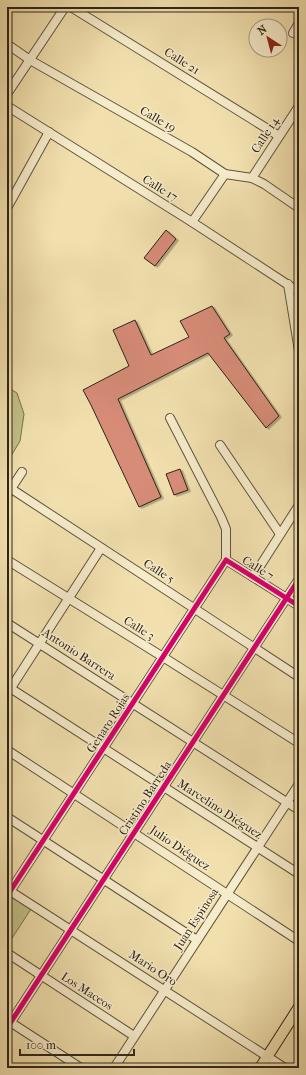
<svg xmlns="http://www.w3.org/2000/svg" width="306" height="1075" font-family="'IM FELL French Canon',serif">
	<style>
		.green { fill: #c1c086; stroke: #78724f }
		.building { fill: #d78c78; stroke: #2e2418; filter: url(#shadow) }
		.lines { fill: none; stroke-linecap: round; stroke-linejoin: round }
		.minor-casing { stroke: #5f533e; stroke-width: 10 }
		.major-casing { stroke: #2e2418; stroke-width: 12 }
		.minor { stroke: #f6ebca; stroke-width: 8 }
		.major { stroke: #f1e0ae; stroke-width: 10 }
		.cycleway-casing { stroke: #f6ebca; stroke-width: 8 }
		.cycleway { stroke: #d6006c; stroke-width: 5 }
		.labels { text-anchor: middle; stroke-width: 3; stroke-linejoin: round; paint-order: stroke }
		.street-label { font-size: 12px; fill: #2e2418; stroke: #f6ebca }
	</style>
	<defs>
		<filter id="shadow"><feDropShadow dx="2.5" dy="1.5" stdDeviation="0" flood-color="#0004"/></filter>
	</defs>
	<rect width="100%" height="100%" fill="#f1e0ae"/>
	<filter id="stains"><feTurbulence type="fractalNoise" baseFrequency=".005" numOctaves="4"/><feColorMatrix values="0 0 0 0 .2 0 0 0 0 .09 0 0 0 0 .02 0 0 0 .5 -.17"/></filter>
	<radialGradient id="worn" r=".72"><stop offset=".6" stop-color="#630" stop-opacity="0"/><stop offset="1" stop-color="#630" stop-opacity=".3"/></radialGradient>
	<g class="green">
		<path d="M7,387L17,393L24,414L20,441L7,463Z"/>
		<path d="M12,896L31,909L7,946V904Z"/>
	</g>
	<g class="building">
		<path d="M166,230L176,239L155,266L144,258Z"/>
		<path d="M212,306L230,334L224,338L279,416L266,428L208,353L118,399L161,497L139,507L91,405L83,390L129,366L113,330L135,320L151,355L189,337L180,321Z"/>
		<path d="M180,469L188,490L174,495L166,474Z"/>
	</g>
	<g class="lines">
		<defs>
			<g id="minor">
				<path d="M71,7L279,136"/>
				<path d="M293,33L299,23"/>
				<path d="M7,44L30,60L192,152L225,174L252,178L264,184L299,208"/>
				<path d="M7,94L65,7"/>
				<path d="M7,106L192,222L299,292"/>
				<path d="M252,178L299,106"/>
				<path d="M7,208L49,132"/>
				<path d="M192,222L225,174"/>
				<path d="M288,284L299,351"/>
				<path d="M170,418L221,517L226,529V560"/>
				<path d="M220,445L280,534"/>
				<path d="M7,486L299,677"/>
				<path d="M7,495L22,472"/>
				<path d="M7,560L163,657L299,743"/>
				<path d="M226,560L299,606"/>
				<path d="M253,577L299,505"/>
				<path d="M7,623L299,810"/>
				<path d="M7,686L299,874"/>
				<path d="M7,694L101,548"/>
				<path d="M7,750L299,941"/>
				<path d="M7,817L197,940"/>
				<path d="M7,889L285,1068"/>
				<path d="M7,896L226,560"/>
				<path d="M7,953L134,1036"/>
				<path d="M7,1020L81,1068"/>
				<path d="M7,1028L299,579"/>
				<path d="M114,1068L299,784"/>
			</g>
			<path id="major" d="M260,1068L299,1007"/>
		</defs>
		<use href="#minor" class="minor-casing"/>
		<use href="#major" class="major-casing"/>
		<use href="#minor" class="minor"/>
		<use href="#major" class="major"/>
		<defs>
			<g id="cycleway">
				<path d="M7,896L226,560L299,606"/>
				<path d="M7,1028L299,579"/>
			</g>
		</defs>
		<use href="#cycleway" class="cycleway-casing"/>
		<use href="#cycleway" class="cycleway"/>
	</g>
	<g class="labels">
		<g class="street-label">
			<text transform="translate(182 61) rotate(32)" y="4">Calle 21</text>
			<text transform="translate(158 119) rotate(30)" y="4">Calle 19</text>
			<text transform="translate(265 135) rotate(-57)" y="4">Calle 14</text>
			<text transform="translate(160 188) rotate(32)" y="4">Calle 17</text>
			<text transform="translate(258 568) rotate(32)" y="4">Calle 7</text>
			<text transform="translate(159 571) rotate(33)" y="4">Calle 5</text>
			<text transform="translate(139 628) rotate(32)" y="4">Calle 3</text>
			<text transform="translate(79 654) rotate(33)" y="4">Antonio Barrera</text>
			<text transform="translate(108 723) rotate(-57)" y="4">Genaro Rojas</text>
			<text transform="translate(145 798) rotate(-57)" y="4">Cristino Barreda</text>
			<text transform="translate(220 809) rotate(33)" y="4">Marcelino Diéguez</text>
			<text transform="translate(180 848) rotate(34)" y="4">Julio Diéguez</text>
			<text transform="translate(196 919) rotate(-57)" y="4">Juan Espinosa</text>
			<text transform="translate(153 968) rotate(33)" y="4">Mario Oro</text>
			<text transform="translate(87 991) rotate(33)" y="4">Los Maceos</text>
		</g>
	</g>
	<rect width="306" height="1075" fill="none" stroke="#f1e0ae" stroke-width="24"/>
	<rect x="8" y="8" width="290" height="1059" fill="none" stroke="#2e2418" stroke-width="2"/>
	<rect x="12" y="12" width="282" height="1051" fill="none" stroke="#2e2418"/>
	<g transform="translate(268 38) rotate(324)"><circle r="19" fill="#f6ebca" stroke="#a69b83"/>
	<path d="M0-3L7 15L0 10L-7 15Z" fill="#8f2418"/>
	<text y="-6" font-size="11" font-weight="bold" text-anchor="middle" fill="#2e2418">N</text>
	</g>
	<path d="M20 1049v6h114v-6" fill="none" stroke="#2e2418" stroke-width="2"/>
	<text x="26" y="1049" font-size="12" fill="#2e2418" stroke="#f6ebca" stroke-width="3" paint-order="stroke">100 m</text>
	<rect width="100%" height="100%" filter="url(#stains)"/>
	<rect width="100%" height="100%" fill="url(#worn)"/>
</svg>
